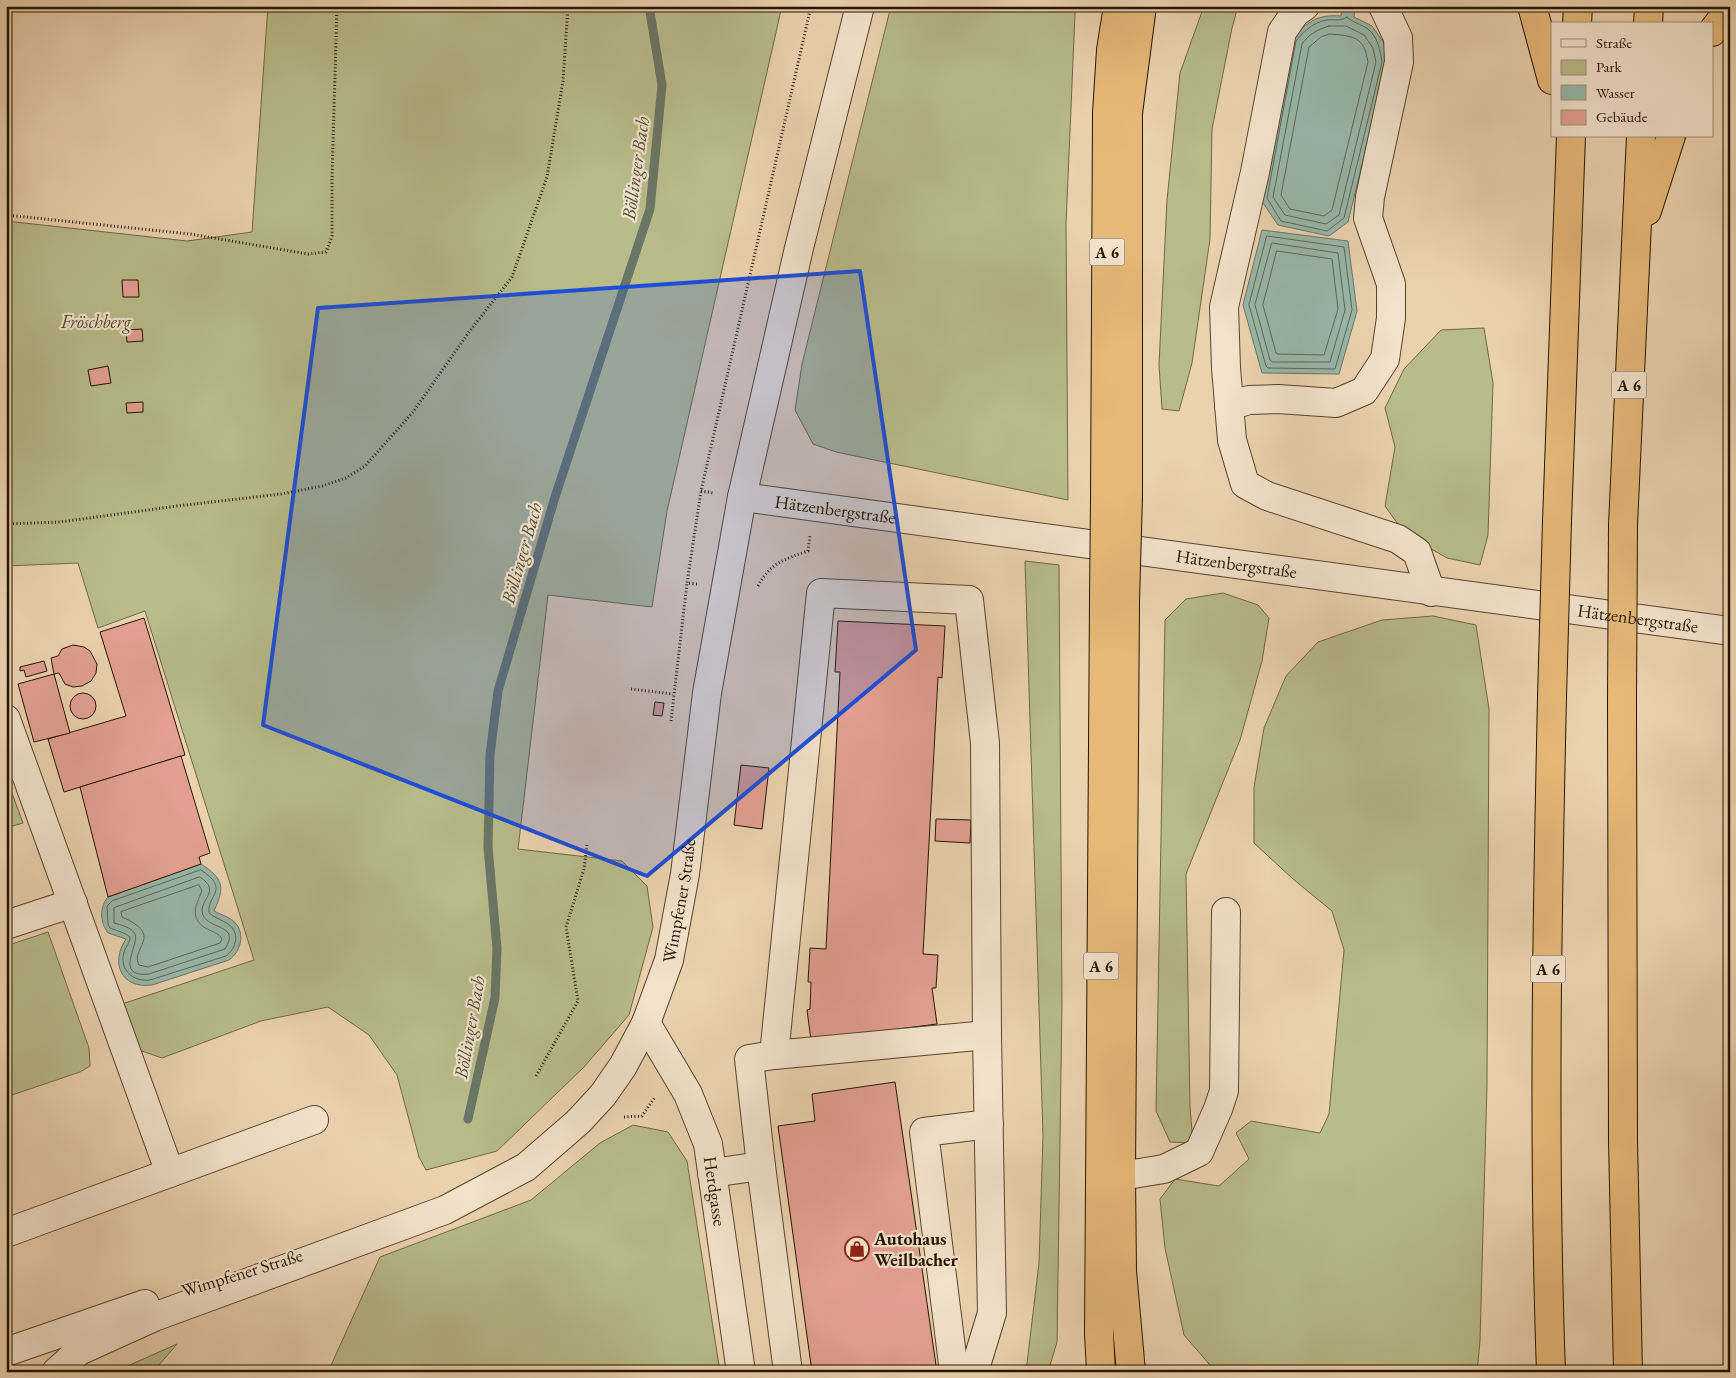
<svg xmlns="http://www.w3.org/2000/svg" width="1736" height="1378" font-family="'EB Garamond',serif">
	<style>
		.green { fill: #b8bb8a; stroke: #6e6846 }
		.water { fill: #98b8aa; stroke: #6a7666 }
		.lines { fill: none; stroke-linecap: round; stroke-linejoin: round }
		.shore { stroke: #5e6656; stroke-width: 1 }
		.stream { stroke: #6a7666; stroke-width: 9 }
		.building { fill: #e3a092; stroke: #241401 }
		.minor-casing { stroke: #56442c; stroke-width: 30 }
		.highway-casing { stroke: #241401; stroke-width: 30 }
		.path { stroke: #241401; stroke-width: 3; stroke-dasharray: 1 2.5; stroke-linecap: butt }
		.minor { stroke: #f2e2cb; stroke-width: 28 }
		.highway { stroke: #e6b978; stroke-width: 28 }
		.highway-bridge-casing { stroke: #241401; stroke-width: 30; stroke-linecap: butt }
		.highway-bridge { stroke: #e6b978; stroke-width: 28 }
		.marked { fill: #1d4ed8; fill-opacity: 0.2; stroke: #1d4ed8; stroke-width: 4; stroke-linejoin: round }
		.labels { text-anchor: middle; stroke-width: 4.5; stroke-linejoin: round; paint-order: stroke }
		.shield { fill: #f2e2cb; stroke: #62523e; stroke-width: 1 }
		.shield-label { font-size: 16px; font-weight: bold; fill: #241401 }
		.park-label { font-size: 18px; font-style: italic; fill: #50462a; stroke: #f2e2cb }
		.street-label { font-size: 18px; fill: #241401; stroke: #f2e2cb }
		.poi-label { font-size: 18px; font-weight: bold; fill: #241401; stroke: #f2e2cb; text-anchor: start }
		.water-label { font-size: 19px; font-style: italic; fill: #4d4d3c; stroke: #f2e2cb }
	</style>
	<rect width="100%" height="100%" fill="#ebd2af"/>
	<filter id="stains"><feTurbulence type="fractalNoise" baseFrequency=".004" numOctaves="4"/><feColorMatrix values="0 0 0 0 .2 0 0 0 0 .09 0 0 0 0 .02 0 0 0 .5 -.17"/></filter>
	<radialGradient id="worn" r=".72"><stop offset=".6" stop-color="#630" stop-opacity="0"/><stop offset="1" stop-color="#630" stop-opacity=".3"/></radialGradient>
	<g class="green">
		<path d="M268,6H782L667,511L652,607L548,595L518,849L622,861L647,886L653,927L629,1015L584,1067L497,1151L426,1170L419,1157L397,1075L369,1035L328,1007L261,1021L162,1058L136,1049L119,1005L254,960L145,611L98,628L78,563L6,566V221L187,241L252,232Z"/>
		<path d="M891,6H1077L1075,14L1066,224L1068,500L836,452L813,444L795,410L802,364Z"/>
		<path d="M1204,6H1238L1232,28L1212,129L1210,239L1192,363L1179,411L1162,409L1159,365L1167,200L1180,73Z"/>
		<path d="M1484,328L1493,383L1488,535L1480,565L1447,558L1405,534L1385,506L1395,447L1385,408L1404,369L1441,330Z"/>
		<path d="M1025,561L1059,565L1062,1004L1057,1342L1048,1372H1026L1039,1263L1043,1136Z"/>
		<path d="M1223,593L1258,605L1269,618L1262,661L1240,740L1186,874L1190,1107L1193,1143L1170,1142L1156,1111L1165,620L1186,599Z"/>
		<path d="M1433,616L1476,625L1489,709L1487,1085L1480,1341L1477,1372H1216L1184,1335L1165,1248L1160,1199L1175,1179L1219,1186L1249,1159L1236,1133L1251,1121L1320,1133L1329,1114L1344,950L1332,911L1293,879L1254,843V787L1264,728L1286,676L1318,642L1382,620Z"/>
		<path d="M6,777L23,823L6,828Z"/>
		<path d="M48,932L89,1048L90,1066L80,1072L6,1097V946Z"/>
		<path d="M633,1125L668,1132L687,1161L720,1372H328L380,1257L531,1200L600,1143Z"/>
		<path d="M177,1344L153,1372H114Z"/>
	</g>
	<g class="water">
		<path d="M1342,6H1355L1354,17L1372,26L1384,43L1387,62L1348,222L1329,236L1278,225L1261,200L1292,39C1306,22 1318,14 1341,16Z"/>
		<path d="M1262,230L1348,241L1357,311L1339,374L1262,373L1243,305Z"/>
		<path d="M201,864C224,879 225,887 214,911C219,914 227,916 232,920C246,930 242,951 229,960L152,985C121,989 110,963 126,939L108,933C100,922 99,908 108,897Z"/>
	</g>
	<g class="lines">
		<g class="shore">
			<path d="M1347,17C1353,23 1361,24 1368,29C1378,37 1380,51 1382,62L1344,218L1327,231L1281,221L1267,198L1296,41C1304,31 1314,22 1327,20C1335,19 1340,22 1347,17Z"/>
			<path d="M1329,26H1346L1364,35L1373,48L1376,62L1339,215L1326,224L1285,215L1273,197L1302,44C1309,34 1317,30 1329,26Z"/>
			<path d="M1330,34C1353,36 1364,36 1368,62L1332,210L1324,216L1290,209L1281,195L1309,47L1321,37Z"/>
			<path d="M1267,236L1344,247L1352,310L1335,369L1268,368L1266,366L1249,305Z"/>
			<path d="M1272,243L1338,253L1345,310L1330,362H1273L1270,360L1255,305Z"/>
			<path d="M1277,251L1332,259L1338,309L1324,355L1278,354L1276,353L1263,305Z"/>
			<path d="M201,870C231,890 207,894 209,913C215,918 222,920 228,924C240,932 237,948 226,956L150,980C133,982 119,970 124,952C126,946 130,943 130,937L126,934L110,928L108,924L107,906L112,901Z"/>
			<path d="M200,877C223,892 197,900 203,915C209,930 241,924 225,949L149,974C113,978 140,944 135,934C131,927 121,925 114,923V908Z"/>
			<path d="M199,885L202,891C195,907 189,920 209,930C214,932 219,934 222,939L220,943L148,967L139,965C130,947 165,936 122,917L121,912Z"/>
		</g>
		<path class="stream" d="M468,1119L495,998L497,948L488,847L490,755L498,691L555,497L650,209L662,85L649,6"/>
	</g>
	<g class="building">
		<path d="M122,280H138L139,297H123Z"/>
		<path d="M142,329L143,341L127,342L126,330Z"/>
		<path d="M108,366L111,383L91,386L88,370Z"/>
		<path d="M143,402V412L127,413L126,403Z"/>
		<path d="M144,618L185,755L64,792L48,739L126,716L100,632Z"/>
		<path d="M838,621L945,626L942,678L938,677L923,954L938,955L936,988H932L937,1024L811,1040L807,1010L810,1009L811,982H808L810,948L826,949L840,672H835Z"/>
		<path d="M73,645L84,647L90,651L97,664L96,673L91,681L82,686L73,687L65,684L59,673L54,674L51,658L58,656L62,649Z"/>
		<path d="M44,661L47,671L26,677L24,670L20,671V667Z"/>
		<path d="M54,674L70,733L34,742L18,684Z"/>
		<circle cx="83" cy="706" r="13"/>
		<path d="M655,702L664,703L662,716L653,715Z"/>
		<path d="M181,756L210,853L199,857L201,864L108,897L80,787Z"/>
		<path d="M741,765L769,768L762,829L734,825Z"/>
		<path d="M936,819L971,820L970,843L935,841Z"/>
		<path d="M895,1082L937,1372H812L778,1126L815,1121L812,1094Z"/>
	</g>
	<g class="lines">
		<defs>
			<g id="minor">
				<path d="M1305,6L1295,13L1282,32L1255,172L1224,307L1226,368L1232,440L1245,484L1267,496L1398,539L1417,552L1431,592"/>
				<path d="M1229,406L1249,400L1278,399L1336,403L1364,391L1385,359L1391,318V284L1368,218L1370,197L1399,62L1398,38L1383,6"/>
				<path id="s1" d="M742,497L1730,631"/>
				<path d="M6,719L170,1173"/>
				<path d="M6,925L73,903"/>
				<path id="s2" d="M646,1023L688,1094L708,1144L741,1372"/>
				<path d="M774,1055L821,593L969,600L985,743L987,1035"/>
				<path d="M712,1173L761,1166"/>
				<path d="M1121,1176L1164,1169L1199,1152L1218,1109L1224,1091L1226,912"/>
				<path d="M6,1233L314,1120"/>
				<path d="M6,1352L145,1304"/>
				<path id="s3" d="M56,1372L79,1351L154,1317L445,1210L526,1167L578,1122L603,1095L623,1066L646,1023L669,960L685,874L707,693L742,497L799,248L860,6"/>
				<path d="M788,1372L761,1166L749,1059L774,1055L987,1035L992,1313L974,1372"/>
				<path d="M954,1372L924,1132L989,1124"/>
			</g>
			<g id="highway">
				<path d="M1532,6L1552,80"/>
				<path d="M1577,24L1578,6"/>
				<path d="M1648,24L1649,6"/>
				<path d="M1712,32L1730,8"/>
				<path d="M1647,211L1671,136"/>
				<path d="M1128,496V113L1142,6"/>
				<path d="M1105,499L1107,113L1111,50L1118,6"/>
				<path d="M1557,521L1571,136"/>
				<path d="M1623,525L1641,136"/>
				<path d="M1125,601L1121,1176L1122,1271L1131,1372"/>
				<path d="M1622,701L1623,1140L1628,1372"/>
				<path d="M1101,1372L1099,1333L1104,599"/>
				<path d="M1551,1372C1543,1147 1547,922 1552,697"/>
			</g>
		</defs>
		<use href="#minor" class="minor-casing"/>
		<use href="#highway" class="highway-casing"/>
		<g class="path">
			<path d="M6,215L190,234L308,254L326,252L332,236V177L337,6"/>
			<path d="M701,491L714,493"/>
			<path d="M6,524L60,522L177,506L281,494L322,486L346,478L365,466L413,412L469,332L512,277L547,177L563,81L568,6"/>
			<path d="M697,584L687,583L701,491L811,6"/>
			<path d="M758,586C770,563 785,559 808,551L810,536"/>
			<path d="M631,689L673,694"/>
			<path d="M671,721L687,583"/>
			<path d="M536,1076L578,1001L566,927L584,869L587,845"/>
			<path d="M624,1117L642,1116L655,1097"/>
		</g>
		<use href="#minor" class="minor"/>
		<use href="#highway" class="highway"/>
		<defs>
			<g id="highway-bridge">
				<path d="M1104,599L1105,499"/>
				<path d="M1125,601L1128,496"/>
				<path d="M1552,697L1557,521"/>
				<path d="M1622,701L1623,525"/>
			</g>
		</defs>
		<use href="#highway-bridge" class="highway-bridge-casing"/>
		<use href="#highway-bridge" class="highway-bridge"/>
	</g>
	<path class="marked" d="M860,271L916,650L647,876L263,725L318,308Z"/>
	<defs>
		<symbol id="shop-ring" viewBox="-11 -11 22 22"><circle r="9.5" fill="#f2e2cb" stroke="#8f2418" stroke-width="1.5"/><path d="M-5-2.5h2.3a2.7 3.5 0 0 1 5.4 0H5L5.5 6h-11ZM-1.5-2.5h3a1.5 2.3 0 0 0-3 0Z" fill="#8f2418"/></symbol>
	</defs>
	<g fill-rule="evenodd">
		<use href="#shop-ring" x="843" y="1235" width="28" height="28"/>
	</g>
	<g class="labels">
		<g class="shield">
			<rect x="1089.5" y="238.5" width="35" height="27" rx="4"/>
			<rect x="1611.5" y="371.5" width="35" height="27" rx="4"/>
			<rect x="1083.5" y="952.5" width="35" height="27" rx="4"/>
			<rect x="1530.5" y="955.5" width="35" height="27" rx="4"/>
		</g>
		<g class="shield-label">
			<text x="1107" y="258">A 6</text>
			<text x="1629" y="391">A 6</text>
			<text x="1101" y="972">A 6</text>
			<text x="1548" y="975">A 6</text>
		</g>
		<g class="park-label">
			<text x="96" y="328">Fröschberg</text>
		</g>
		<g class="street-label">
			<text dy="6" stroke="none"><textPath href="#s1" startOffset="94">Hätzenbergstraße</textPath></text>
			<text dy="6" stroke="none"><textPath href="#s1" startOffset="499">Hätzenbergstraße</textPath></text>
			<text dy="6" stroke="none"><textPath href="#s1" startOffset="904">Hätzenbergstraße</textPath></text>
			<text dy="6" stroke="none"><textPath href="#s3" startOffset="832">Wimpfener Straße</textPath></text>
			<text dy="6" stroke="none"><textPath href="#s2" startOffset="184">Herdgasse</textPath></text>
			<text transform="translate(242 1273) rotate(-17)" y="6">Wimpfener Straße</text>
		</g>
		<g class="poi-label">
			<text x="874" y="1245">Autohaus<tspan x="874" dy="21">Weilbacher</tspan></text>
		</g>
		<g class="water-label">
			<text transform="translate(635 168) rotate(-82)" y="7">Böllinger Bach</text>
			<text transform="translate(521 553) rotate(-74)" y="7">Böllinger Bach</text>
			<text transform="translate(469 1027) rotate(-80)" y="7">Böllinger Bach</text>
		</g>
	</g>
	<rect width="1736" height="1378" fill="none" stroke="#ebd2af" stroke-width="25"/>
	<rect x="8" y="8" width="1721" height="1363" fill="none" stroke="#241401" stroke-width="2.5"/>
	<rect x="12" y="12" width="1711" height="1353" fill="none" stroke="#241401"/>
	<rect x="1551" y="22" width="162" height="115" fill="#f2e2cb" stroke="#a0907a"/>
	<rect x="1561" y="39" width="25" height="8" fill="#f2e2cb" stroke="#a0907a"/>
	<text x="1596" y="48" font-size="15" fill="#241401">Straße</text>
	<rect x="1561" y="60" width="25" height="15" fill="#b8bb8a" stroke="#a0907a"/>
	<text x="1596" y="72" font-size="15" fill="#241401">Park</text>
	<rect x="1561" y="85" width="25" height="15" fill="#98b8aa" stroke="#a0907a"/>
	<text x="1596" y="98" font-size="15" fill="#241401">Wasser</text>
	<rect x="1561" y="110" width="25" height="15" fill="#e3a092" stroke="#a0907a"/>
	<text x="1596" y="122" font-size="15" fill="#241401">Gebäude</text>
	<rect width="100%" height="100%" filter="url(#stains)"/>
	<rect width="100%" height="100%" fill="url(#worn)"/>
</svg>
